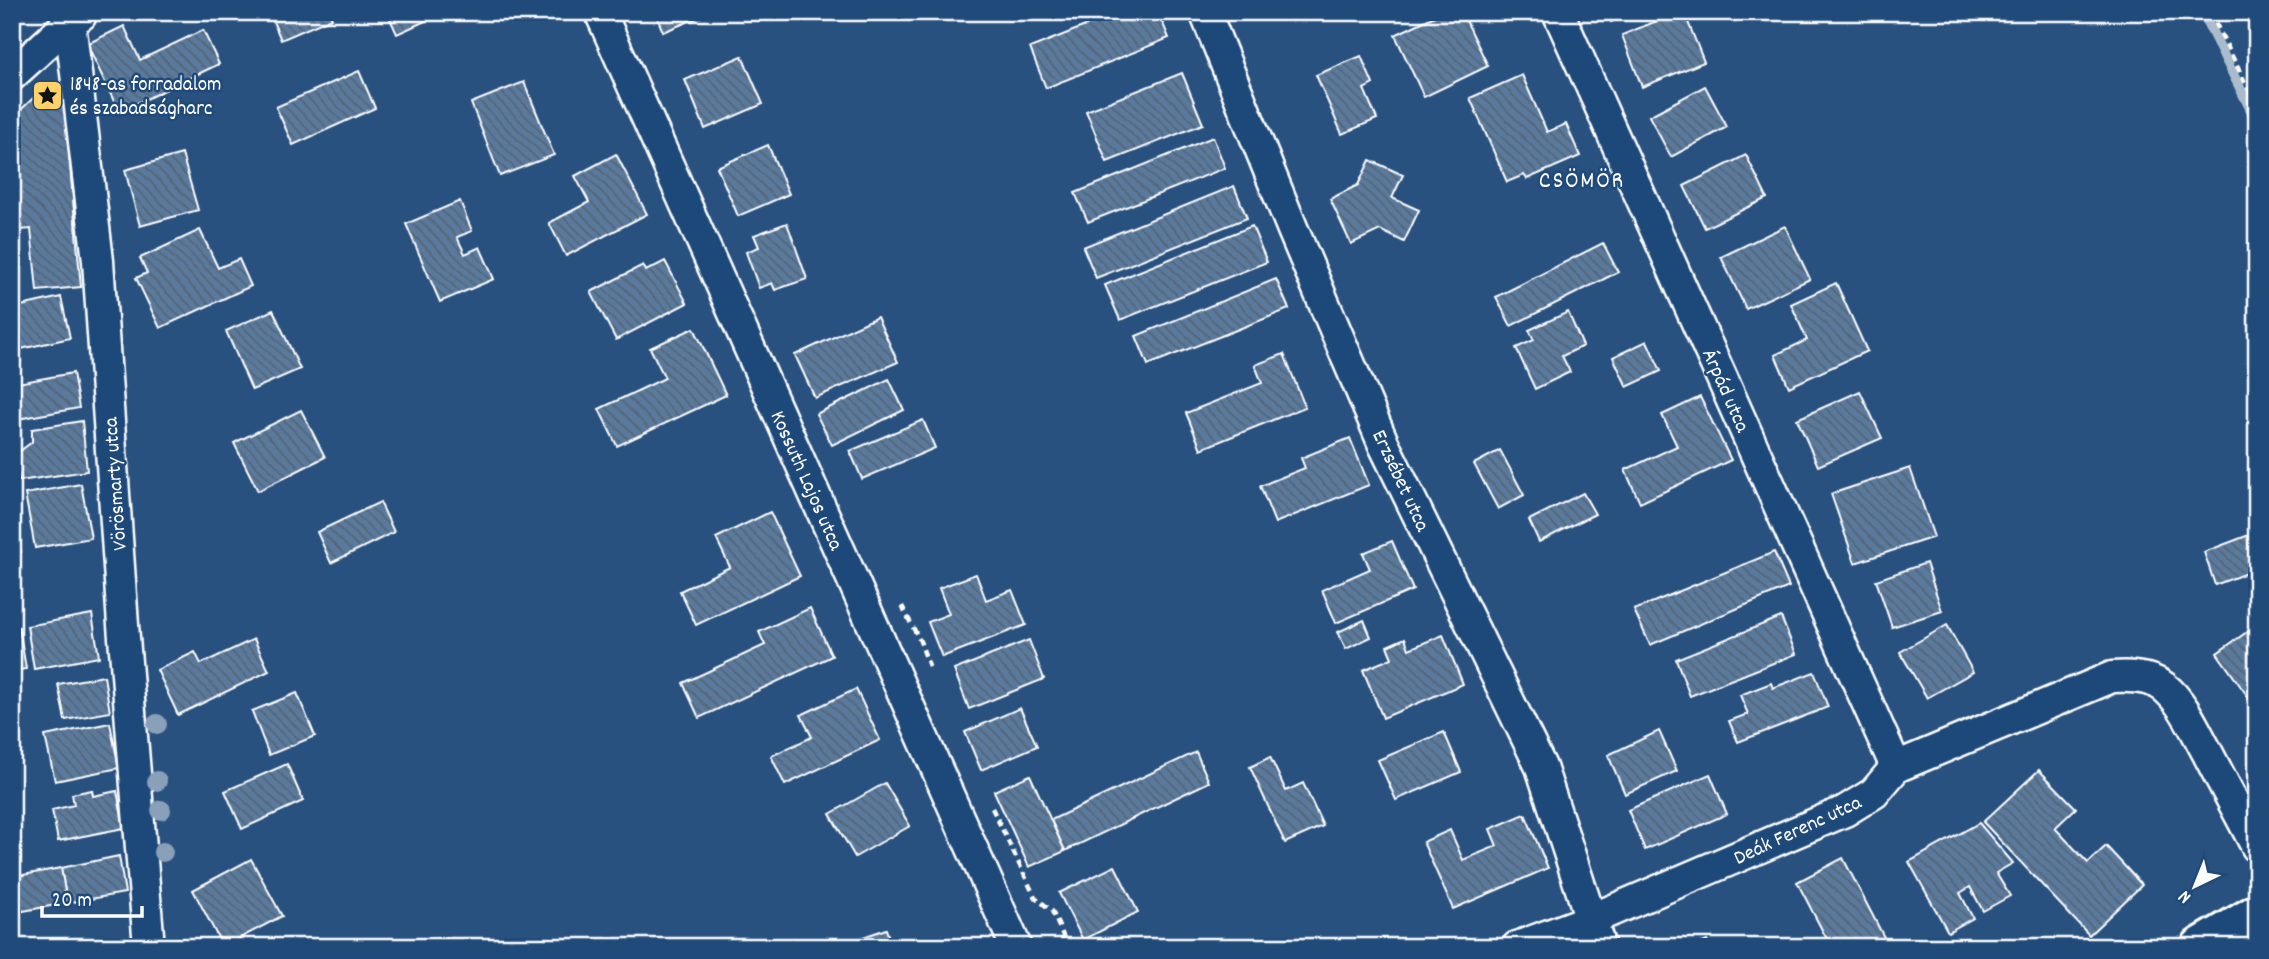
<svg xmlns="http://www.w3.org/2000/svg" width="2269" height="959" font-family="Dekko,sans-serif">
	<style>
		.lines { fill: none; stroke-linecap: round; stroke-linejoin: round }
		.stream { stroke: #aabbcd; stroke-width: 10 }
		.building { fill: url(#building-back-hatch); stroke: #fff; stroke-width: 2 }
		.street-casing { stroke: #fff; stroke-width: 35 }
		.secondary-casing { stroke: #fff; stroke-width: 44 }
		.path { stroke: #fff; stroke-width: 4.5; stroke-dasharray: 7 5; stroke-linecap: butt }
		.street { stroke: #1f4a7a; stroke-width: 30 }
		.secondary { stroke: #1f4a7a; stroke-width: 38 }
		.tree { fill: #8aa0b9 }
		.labels { text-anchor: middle; stroke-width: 5; stroke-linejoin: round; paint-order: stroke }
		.poi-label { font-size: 21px; fill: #fff; stroke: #1f4a7a; text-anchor: start }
		.street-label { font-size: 21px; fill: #fff; stroke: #1f4a7a }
		.quarter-label { font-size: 24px; letter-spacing: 2px; fill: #fff; stroke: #1f4a7a }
	</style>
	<defs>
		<pattern id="building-back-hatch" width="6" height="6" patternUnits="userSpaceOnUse" patternTransform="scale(1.75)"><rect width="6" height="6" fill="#5a7a9d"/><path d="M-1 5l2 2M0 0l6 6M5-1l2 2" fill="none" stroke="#536374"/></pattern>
	</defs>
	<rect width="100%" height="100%" fill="#28517f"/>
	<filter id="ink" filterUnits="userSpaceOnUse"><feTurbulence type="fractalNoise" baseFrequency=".0143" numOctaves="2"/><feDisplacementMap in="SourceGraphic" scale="14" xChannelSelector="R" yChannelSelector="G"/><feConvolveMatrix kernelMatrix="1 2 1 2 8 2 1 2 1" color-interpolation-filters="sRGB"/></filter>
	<g filter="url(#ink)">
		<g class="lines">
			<path class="stream" d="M2202,12L2257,122"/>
		</g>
		<g class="building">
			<path d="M269,12H329L332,18L281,40Z"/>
			<path d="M387,12H445L397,34Z"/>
			<path d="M655,12H712L663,32Z"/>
			<path d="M1111,12H1158L1169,38L1046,88L1030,48L1113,15Z"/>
			<path d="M1443,12H1462L1488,66L1424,97L1395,35Z"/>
			<path d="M1606,12H1634L1611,22Z"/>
			<path d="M1679,12H1684L1704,62L1642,87L1622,35Z"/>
			<path d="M124,26L140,60L203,30L219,64L119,112L87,44Z"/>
			<path d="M742,56L763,104L705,129L685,80Z"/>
			<path d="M1361,56L1373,84L1364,89L1377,119L1342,134L1316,75Z"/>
			<path d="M359,71L375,108L293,145L276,107Z"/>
			<path d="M1182,73L1203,124L1107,162L1086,111Z"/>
			<path d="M1522,75L1547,132L1566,124L1580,156L1527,179L1524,175L1507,182L1470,98Z"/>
			<path d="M524,82L554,155L500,176L471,103Z"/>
			<path d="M1705,86L1727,127L1671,157L1649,116Z"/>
			<path d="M43,89L64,101L81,287L37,291L31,229L21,230L18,204L12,210V118Z"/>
			<path d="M1213,137L1225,168L1088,222L1075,193Z"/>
			<path d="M768,145L789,194L738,216L717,167Z"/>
			<path d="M182,154L198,210L140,226L125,170Z"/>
			<path d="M616,154L647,214L566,256L549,223L589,202L575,176Z"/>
			<path d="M1746,155L1767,198L1705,228L1684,186Z"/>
			<path d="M1370,160L1403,175L1392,198L1419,210L1404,242L1380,230L1351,244L1330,199L1358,185Z"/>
			<path d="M1234,186L1247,218L1096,278L1083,247Z"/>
			<path d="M460,201L472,231L457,237L465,254L480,247L494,279L440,302L406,224Z"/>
			<path d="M787,223L807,279L775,290L772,283L759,288L746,252L759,247L754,235Z"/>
			<path d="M1252,226L1267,262L1120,320L1105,285Z"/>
			<path d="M1785,226L1810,279L1746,309L1721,257Z"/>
			<path d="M200,230L218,268L239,259L251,286L160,328L136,278L147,273L140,258Z"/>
			<path d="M1603,243L1618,272L1511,326L1496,297Z"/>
			<path d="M665,261L687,303L616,340L591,292L643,265L646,271Z"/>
			<path d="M1276,279L1289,309L1148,365L1136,336Z"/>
			<path d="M1836,283L1867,351L1789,387L1775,355L1807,340L1791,304Z"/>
			<path d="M61,297L70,338L12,351V308Z"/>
			<path d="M273,310L300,369L252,390L226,331Z"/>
			<path d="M1568,312L1583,346L1562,356L1570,372L1535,389L1516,348L1534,340L1529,330Z"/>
			<path d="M877,317L898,362L815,398L795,355Z"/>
			<path d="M694,328L726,395L617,446L599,409L665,378L650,348Z"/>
			<path d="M1647,341L1661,371L1627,387L1613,357Z"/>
			<path d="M1284,354L1305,407L1201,449L1186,413L1262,383L1255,365Z"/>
			<path d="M73,373L79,408L12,420V384Z"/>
			<path d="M889,379L904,410L832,445L816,414Z"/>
			<path d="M1860,391L1882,438L1818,466L1797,419Z"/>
			<path d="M1700,397L1731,460L1640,503L1625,470L1677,446L1662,415Z"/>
			<path d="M301,410L325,457L258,491L234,443Z"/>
			<path d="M923,420L935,448L862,479L850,451Z"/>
			<path d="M82,421L87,471L19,481L16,454L32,442V429Z"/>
			<path d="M1350,438L1369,485L1275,523L1260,486L1305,468L1301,458Z"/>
			<path d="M1500,450L1524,495L1498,509L1474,464Z"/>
			<path d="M1910,468L1934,537L1855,563L1831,494Z"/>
			<path d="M81,484L91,538L35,548L25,494Z"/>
			<path d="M1583,493L1595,514L1539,542L1529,520Z"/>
			<path d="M380,502L394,532L331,563L317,532Z"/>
			<path d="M770,512L800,576L696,625L680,591L730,567L716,538Z"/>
			<path d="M12,523H14L21,552L12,554Z"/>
			<path d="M2257,532V569L2215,585L2204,552Z"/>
			<path d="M1392,541L1413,590L1336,623L1322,590L1370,569L1363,553Z"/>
			<path d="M1774,552L1789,587L1650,645L1634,610Z"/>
			<path d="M1926,563L1942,611L1892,627L1876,580Z"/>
			<path d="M976,574L986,600L1012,590L1026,625L942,657L928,622L949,614L939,588Z"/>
			<path d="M810,608L832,656L699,718L683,683L765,645L759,632Z"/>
			<path d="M92,614L99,657L34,669L27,626Z"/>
			<path d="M1781,617L1796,654L1690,696L1676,659Z"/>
			<path d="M1364,620L1371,637L1346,649L1338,632Z"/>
			<path d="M1947,625L1973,672L1927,698L1900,652Z"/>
			<path d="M2257,625V697L2251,701L2217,653Z"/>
			<path d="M19,627L26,669L12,671V628Z"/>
			<path d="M1443,635L1463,684L1383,718L1363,670L1392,658L1387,646L1405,638L1409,649Z"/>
			<path d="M254,639L269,671L178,715L157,670L195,652L201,664Z"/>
			<path d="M1029,640L1044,679L969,709L954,670Z"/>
			<path d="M1814,672L1828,707L1738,742L1729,721L1748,714L1740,695L1771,683L1773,688Z"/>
			<path d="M104,676L110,712L65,720L58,684Z"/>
			<path d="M856,689L880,740L785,785L771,756L812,737L801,715Z"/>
			<path d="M297,693L315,736L269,755L252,711Z"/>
			<path d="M1020,708L1037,746L981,770L965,732Z"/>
			<path d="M110,723L119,768L55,781L45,736Z"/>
			<path d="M1659,731L1677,771L1625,794L1608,755Z"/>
			<path d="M1444,732L1461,772L1396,800L1378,760Z"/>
			<path d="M1196,752L1209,782L1065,851L1051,820Z"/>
			<path d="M1270,757L1286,791L1303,783L1323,826L1285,843L1250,767Z"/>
			<path d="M287,764L303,801L242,829L225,791Z"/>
			<path d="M2039,770L2076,808L2055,828L2088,863L2106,846L2142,885L2089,935L1983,822Z"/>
			<path d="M1710,774L1727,814L1645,850L1628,810Z"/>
			<path d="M1030,775L1065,851L1029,867L994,791Z"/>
			<path d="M885,783L910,826L855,857L830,814Z"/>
			<path d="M92,790L93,796L117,791L124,828L58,841L52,810L74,805L72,794Z"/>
			<path d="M1525,814L1548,868L1453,909L1423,842L1450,830L1463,860L1497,846L1490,829Z"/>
			<path d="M1979,823L2013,863L1996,873L2010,896L1983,911L1970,887L1960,893L1973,918L1948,932L1909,862Z"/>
			<path d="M119,856L125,893L67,903L61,868Z"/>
			<path d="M1843,858L1889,947H1831L1797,882Z"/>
			<path d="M251,859L282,916L223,947L193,890Z"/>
			<path d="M1115,866L1138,912L1083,940L1059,893Z"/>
			<path d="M61,868L67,903L12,913V877Z"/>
			<path d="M886,929L892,947H834Z"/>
			<path d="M1707,941L1710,947H1693Z"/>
		</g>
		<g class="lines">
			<defs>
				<g id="street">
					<path d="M65,12L70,22L98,261L123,625L149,947"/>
					<path d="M600,12L1016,947"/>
					<path d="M1205,12L1293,230L1384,445L1541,767L1600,947"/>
					<path d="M1558,12L1896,767"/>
					<path d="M12,75L70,22L81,15"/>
					<path d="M1517,947L1592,919L1845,811L1874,793L1896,767L2112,677C2129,676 2150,676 2164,687C2183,702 2195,730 2206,750C2223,783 2240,815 2257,847"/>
				</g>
				<path id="secondary" d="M2201,947L2257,914"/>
			</defs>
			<use href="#street" class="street-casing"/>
			<use href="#secondary" class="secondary-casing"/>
			<g class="path">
				<path d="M2210,12L2257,106"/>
				<path d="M902,606L920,641L930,669"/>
				<path d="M992,808L1035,897L1052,911L1068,947"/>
			</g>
			<use href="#street" class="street"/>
			<use href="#secondary" class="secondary"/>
		</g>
		<g class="tree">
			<circle cx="157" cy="724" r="10"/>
			<circle cx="157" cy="781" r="10"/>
			<circle cx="161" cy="810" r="10"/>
			<circle cx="163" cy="852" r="10"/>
		</g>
	</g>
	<defs>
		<symbol id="sight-square" viewBox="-11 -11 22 22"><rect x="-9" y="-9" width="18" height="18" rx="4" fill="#ffd166" stroke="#1f4a7a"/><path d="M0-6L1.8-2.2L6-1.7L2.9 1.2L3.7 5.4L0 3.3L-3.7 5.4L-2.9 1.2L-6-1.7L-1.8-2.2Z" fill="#111"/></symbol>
	</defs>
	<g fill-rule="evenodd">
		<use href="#sight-square" x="30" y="78" width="35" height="35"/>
	</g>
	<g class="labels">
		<g class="poi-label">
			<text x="70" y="90">1848-as forradalom<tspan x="70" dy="24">és szabadságharc</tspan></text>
		</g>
		<g class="street-label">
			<text transform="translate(1727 390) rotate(66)" y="7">Árpád utca</text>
			<text transform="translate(808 480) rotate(66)" y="7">Kossuth Lajos utca</text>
			<text transform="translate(1402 480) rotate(65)" y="7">Erzsébet utca</text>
			<text transform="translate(114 484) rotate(-94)" y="7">Vörösmarty utca</text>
			<text transform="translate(1797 829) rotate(-25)" y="7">Deák Ferenc utca</text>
		</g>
		<g class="quarter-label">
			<text x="1582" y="187">CSÖMÖR</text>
		</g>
	</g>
	<rect width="2269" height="959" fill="none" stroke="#1f4a7a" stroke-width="42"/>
	<rect x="21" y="21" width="2227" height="917" fill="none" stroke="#fff" stroke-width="2.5" filter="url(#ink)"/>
	<g transform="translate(2195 886) rotate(223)" stroke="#1f4a7a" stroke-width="5" paint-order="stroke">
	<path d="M0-5L12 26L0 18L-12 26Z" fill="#ffffff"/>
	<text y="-10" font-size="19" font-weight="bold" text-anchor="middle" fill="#ffffff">N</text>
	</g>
	<path d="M42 906v10h100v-10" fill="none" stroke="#ffffff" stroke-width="3.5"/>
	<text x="52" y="906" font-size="21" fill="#ffffff" stroke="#1f4a7a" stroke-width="5" paint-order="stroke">20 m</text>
</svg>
